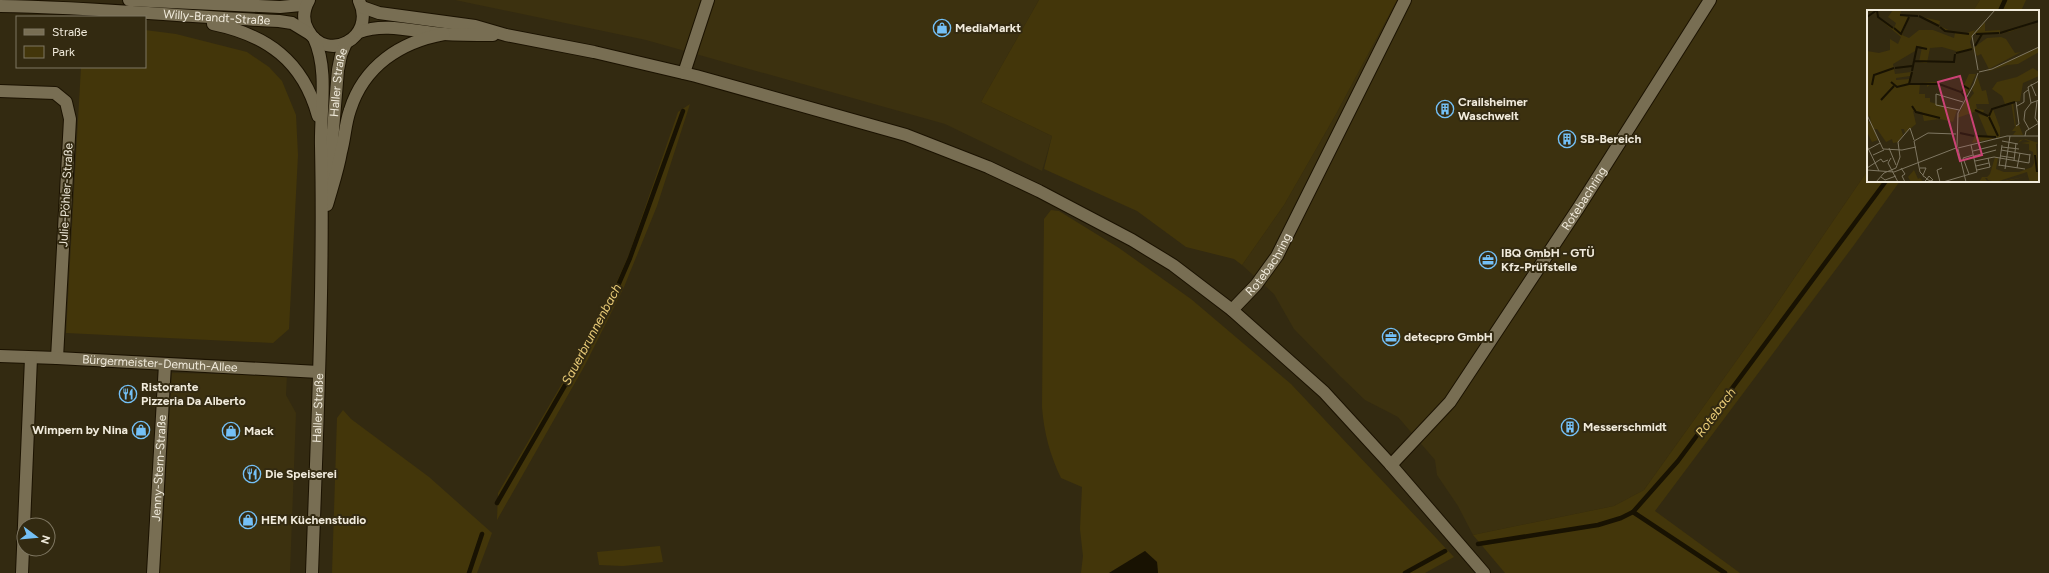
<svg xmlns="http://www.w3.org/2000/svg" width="2049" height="573" font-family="Figtree,sans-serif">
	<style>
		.built { fill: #3c310f }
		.green { fill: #43360a }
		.water { fill: #181202 }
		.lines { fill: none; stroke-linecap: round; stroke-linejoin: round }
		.stream { stroke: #181202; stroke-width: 4.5 }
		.street-casing { stroke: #1b1200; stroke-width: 14 }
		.secondary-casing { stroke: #1b1200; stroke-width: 14 }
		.street { stroke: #786e53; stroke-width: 12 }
		.secondary { stroke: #786e53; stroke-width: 12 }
		.labels { text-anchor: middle; stroke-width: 4; stroke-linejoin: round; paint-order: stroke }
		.street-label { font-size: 12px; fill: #f1ebdc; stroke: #332a11 }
		.poi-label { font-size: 12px; font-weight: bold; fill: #f1ebdc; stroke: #332a11; text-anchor: start }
		.water-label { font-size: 13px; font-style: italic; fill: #e9cb77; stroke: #332a11 }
		.inset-river { fill: none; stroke: #181202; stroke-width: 2 }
		.inset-road { fill: none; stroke: #7f7762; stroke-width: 1 }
		.view { fill: #cb4275; fill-opacity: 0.15; stroke: #cb4275; stroke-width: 2 }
		.inset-edge { fill: none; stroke: #f1ebdc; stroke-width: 2 }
	</style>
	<rect width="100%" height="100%" fill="#332a11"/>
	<g class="built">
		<path d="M455,0H1039L981,102L1052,136L1042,171L945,124L646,40Z"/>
		<path d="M1397,0H1980L1973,11H1868V170L1767,318L1644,490L1614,506L1473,535L1458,506L1437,475L1435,460L1398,417L1365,400L1340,376L1294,329L1274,294L1242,265L1284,205L1335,116Z"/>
		<path d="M172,373L287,375L286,395L296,413L290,573H160Z"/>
	</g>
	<g class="green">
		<path d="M1039,0H1397L1335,116L1284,205L1242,265L1234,259L1186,247L1137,211L1044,169L1052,136L981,102Z"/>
		<path d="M1980,0H2026L2021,11H1973Z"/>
		<path d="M145,30L176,34L247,52L269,67L282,81L296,115L298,155L289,329L273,343L66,333L81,67H145Z"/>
		<path d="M690,104L657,206L624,287L585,365L497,520L498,493L602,315L629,254L678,112Z"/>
		<path d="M1868,170V181H1900L1854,245L1655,511L1740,573H1505L1473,535L1614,506L1644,490L1767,318Z"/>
		<path d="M1051,210L1059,211L1119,248L1191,299L1291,384L1454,557L1425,573H1158L1157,562L1145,551L1109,573H1081L1083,556L1080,529L1082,487L1061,478C1050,455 1044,433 1042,407L1044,219Z"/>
		<path d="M343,410L351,419L429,477L492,533L477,573H332L337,418Z"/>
		<path d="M660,546L663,562L623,566L599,565L597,552Z"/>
	</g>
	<path class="water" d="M1145,551L1157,562L1158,573H1109Z"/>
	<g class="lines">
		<g class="stream">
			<path d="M2000,11L2005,0"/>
			<path d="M497,503L597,330L613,297L630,258L683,111"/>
			<path d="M1633,512L1725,573"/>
			<path d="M1478,544L1598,525L1621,518L1633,512L1678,461L1886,181"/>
			<path d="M469,573L482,534"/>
			<path d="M1405,573L1445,551"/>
		</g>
		<defs>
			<g id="street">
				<path d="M684,73L708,0"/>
				<path d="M0,91L55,93L66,102L70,119L57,358"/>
				<path id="s1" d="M1232,310L1256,285L1277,256L1405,0"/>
				<path id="s2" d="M0,356L57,358L319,372"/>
				<path id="s3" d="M1391,465L1450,402L1579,207L1710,0"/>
				<path d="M22,573L31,358"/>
				<path id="s4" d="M153,573L165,364"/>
			</g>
			<g id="secondary">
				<path d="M129,0L280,7L301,5L308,1"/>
				<path d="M309,0C304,9 302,20 308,30C326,64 377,38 359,1"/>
				<path id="s5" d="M0,6C93,7 186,17 279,21L292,23L310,34"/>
				<path d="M362,7L379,13L475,26L506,35L594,52L696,76L906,135L988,167L1039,191L1132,240L1173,265L1232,310L1324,392L1391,465L1484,573"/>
				<path d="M213,24C267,35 303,61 318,116"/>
				<path d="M359,32C386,22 415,32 444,34C460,35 476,35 493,35"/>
				<path id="s6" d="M329,178L338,70L341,55L346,43"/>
				<path d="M327,205C332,187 338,170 341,152C345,138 345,124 350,110C364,66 400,42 444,34"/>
				<path id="s7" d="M312,573C317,431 324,288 321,146C320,111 329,71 314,38"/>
			</g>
		</defs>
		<use href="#street" class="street-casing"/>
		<use href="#secondary" class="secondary-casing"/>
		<use href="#street" class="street"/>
		<use href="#secondary" class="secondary"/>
	</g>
	<defs>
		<symbol id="shop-ring" viewBox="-11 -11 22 22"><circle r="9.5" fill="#332a11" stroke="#74c0f6" stroke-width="1.5"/><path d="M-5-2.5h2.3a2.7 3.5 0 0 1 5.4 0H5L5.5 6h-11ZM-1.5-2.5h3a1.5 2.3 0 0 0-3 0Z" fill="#74c0f6"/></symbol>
		<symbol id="building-ring" viewBox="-11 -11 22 22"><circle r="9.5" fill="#332a11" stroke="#74c0f6" stroke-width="1.5"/><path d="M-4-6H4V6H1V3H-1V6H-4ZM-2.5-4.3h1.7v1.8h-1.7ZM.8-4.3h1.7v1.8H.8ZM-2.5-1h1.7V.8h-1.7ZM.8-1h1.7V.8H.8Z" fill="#74c0f6"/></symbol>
		<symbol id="office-ring" viewBox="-11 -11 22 22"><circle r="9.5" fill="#332a11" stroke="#74c0f6" stroke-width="1.5"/><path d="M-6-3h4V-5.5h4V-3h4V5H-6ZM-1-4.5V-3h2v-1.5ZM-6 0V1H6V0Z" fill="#74c0f6"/></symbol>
		<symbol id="restaurant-ring" viewBox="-11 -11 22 22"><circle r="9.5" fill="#332a11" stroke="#74c0f6" stroke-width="1.5"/><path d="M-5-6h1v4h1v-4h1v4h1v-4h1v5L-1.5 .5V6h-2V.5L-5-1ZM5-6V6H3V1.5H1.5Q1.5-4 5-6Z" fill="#74c0f6"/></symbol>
	</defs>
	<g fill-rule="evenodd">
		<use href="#shop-ring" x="932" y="18" width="20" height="20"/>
		<use href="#building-ring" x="1435" y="99" width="20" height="20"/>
		<use href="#building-ring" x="1557" y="129" width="20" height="20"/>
		<use href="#office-ring" x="1478" y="250" width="20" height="20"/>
		<use href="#office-ring" x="1381" y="327" width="20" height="20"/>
		<use href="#restaurant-ring" x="118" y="384" width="20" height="20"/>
		<use href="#building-ring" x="1560" y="417" width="20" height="20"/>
		<use href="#shop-ring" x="131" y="420" width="20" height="20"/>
		<use href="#shop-ring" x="221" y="421" width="20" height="20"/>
		<use href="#restaurant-ring" x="242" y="464" width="20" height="20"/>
		<use href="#shop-ring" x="238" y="510" width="20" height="20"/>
	</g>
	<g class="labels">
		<g class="street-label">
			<text dy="4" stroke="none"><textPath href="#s5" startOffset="217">Willy-Brandt-Straße</textPath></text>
			<text dy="4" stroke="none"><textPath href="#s6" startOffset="96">Haller Straße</textPath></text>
			<text transform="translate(66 195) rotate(-87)" y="4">Julie-Pöhler-Straße</text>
			<text dy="4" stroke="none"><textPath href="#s3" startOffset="330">Rotebachring</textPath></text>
			<text dy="4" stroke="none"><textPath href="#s1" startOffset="59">Rotebachring</textPath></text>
			<text dy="4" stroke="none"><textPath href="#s2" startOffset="160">Bürgermeister-Demuth-Allee</textPath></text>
			<text dy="4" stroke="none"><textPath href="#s7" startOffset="165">Haller Straße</textPath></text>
			<text dy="4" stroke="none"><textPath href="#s4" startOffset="105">Jenny-Stern-Straße</textPath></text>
		</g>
		<g class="poi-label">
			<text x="955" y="32">MediaMarkt</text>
			<text x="1458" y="106">Crailsheimer<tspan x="1458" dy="14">Waschwelt</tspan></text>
			<text x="1580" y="143">SB-Bereich</text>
			<text x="1501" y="257">IBQ GmbH - GTÜ<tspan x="1501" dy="14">Kfz-Prüfstelle</tspan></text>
			<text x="1404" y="341">detecpro GmbH</text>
			<text x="141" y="391">Ristorante<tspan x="141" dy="14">Pizzeria Da Alberto</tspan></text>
			<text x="1583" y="431">Messerschmidt</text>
			<text x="128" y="434" text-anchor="end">Wimpern by Nina</text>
			<text x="244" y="435">Mack</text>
			<text x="265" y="478">Die Speiserei</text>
			<text x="261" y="524">HEM Küchenstudio</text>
		</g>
		<g class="water-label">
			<text transform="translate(591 334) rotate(-62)" y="5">Sauerbrunnenbach</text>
			<text transform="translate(1715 412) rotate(-53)" y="5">Rotebach</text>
		</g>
	</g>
	<g transform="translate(1867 10)">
		<rect width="172" height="172" fill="#332a11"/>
		<path d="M10,0L11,7L27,18L29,13L21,7L26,0H34L33,5L40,7L51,6L73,11L72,16L78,20L97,24L108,20L103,32L106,42L105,40L89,43V41L75,37L63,38L60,53L52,52L55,37L49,36L48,41L26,54L28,64L44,62L43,66L29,68V70L43,69L42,74L68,72L94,81L102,64H109L98,88L94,82L75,76L64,74L60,77V74H53L52,84H58V88H63V92L90,100L86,112L73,109L57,111L55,102L46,101L49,114L38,123L37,119H34L36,125L31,132L26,133L25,129L19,132L10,119H7L11,130L5,132L0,122V109L4,115L3,106L0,108V41L12,43L23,40V29L31,34L34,27L10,7L9,1L0,7ZM51,6L88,23L87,28L66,20H52L42,28L35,25L42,7ZM172,11L142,22L106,24L118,12V21L133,20V23ZM134,27L139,29L148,43L154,42L122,59L114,44L110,46L106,38L120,28ZM172,37V42L151,54L140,55L119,62ZM166,58L172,62V66L156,73L153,91L146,92L149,116L152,115L156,125H146L149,121H145L148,117L144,92L138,94L135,86L125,79L130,72L150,67ZM110,66L115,81L119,80L122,94H109L110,99L117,100L116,103L110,101L90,108L99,89L101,91L107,83L105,80ZM128,98L126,99L133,118V127L105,133L108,126L121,127L111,104L121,107L123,100L125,99ZM157,129L151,133L153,130L158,129L172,133L169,134L172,172H163L161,166L136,172H132L161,166L160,162L129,172L121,170L120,168H118L120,171L112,172L115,167H120L123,164L128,147L131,148L129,159L137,162H152L165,157L167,153L166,142L162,140V134L154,133L163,132ZM47,160L51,169L53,168L56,172H44L41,167Z" fill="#43360a" fill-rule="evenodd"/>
		<path class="inset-river" d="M10,1L11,7L26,18M33,5L51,6M52,6L72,16M0,7L10,0M73,17L78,21L102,24M27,18L34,24L42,7M133,23L172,11M109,24L132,23M108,36L115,24M89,43L105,39M47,51L50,37L60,39M28,58L45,56M45,61L47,51L87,52L88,44M45,62L42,74H72L94,82L98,87M24,72L30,77L42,74M5,75L7,65L27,58M95,82L97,76L102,79M14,90L27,76M45,96L49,102L73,108M108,100L121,106M122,106L125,99L148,92M122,107L131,126M93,123L107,126M109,126L129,127M168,145L170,162"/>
		<path class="inset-road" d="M111,60L105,26L128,0M112,62L125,59L172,37M164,74L169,86M170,91L168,108L172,114M149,92L152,114L149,116M164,93L161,77L172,71M150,96L157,92V83L161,80M92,100L69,95V84L96,92M0,105L16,139L35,140L49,137M162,119L157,110L158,101L164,93L172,90M158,126L159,121L172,113M135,131L151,134M0,136L12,161M90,137L91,103L107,74L111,63M135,137L152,139M22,138L29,155M91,138L140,126H172M91,139L99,172M0,140L13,133M134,140L163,145M106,141L130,135M6,145L17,140M107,146L129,140M134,146L147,148M24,148L21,153L31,172M108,151L127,147L162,153L163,144M147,151L149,133M132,155L158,159M109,156L122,153M132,156L135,135M0,158L14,149L16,152L21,150M29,158L33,147L31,132L43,118L47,130M34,158L38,164L35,166L38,172M53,158H59L56,165L53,162L47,131L61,123L89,124M150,158L153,143M138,159L143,126M0,160L27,162L89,138M110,160L123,157L121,148M102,164L96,148L106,145M56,165V166L58,167L60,169L63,171L66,170L62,166L60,169L58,171M14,167L18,170L29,166M9,172L17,163L29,158M73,172L70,160L75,158M76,172L110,162L104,135"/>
		<path class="view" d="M93,66L115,145L93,151L71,72Z"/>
		<rect width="172" height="172" class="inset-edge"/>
	</g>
	<rect x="16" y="16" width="130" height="52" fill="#332a11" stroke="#7f7762"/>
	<rect x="24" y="29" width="20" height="6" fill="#786e53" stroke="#7f7762"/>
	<text x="52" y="36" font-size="12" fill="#f1ebdc">Straße</text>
	<rect x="24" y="46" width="20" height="12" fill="#43360a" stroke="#7f7762"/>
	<text x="52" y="56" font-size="12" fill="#f1ebdc">Park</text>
	<g transform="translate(36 537) rotate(106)"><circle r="19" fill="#332a11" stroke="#7f7762"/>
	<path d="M0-3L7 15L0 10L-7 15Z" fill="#74c0f6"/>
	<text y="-6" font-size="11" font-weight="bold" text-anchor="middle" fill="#f1ebdc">N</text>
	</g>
</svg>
